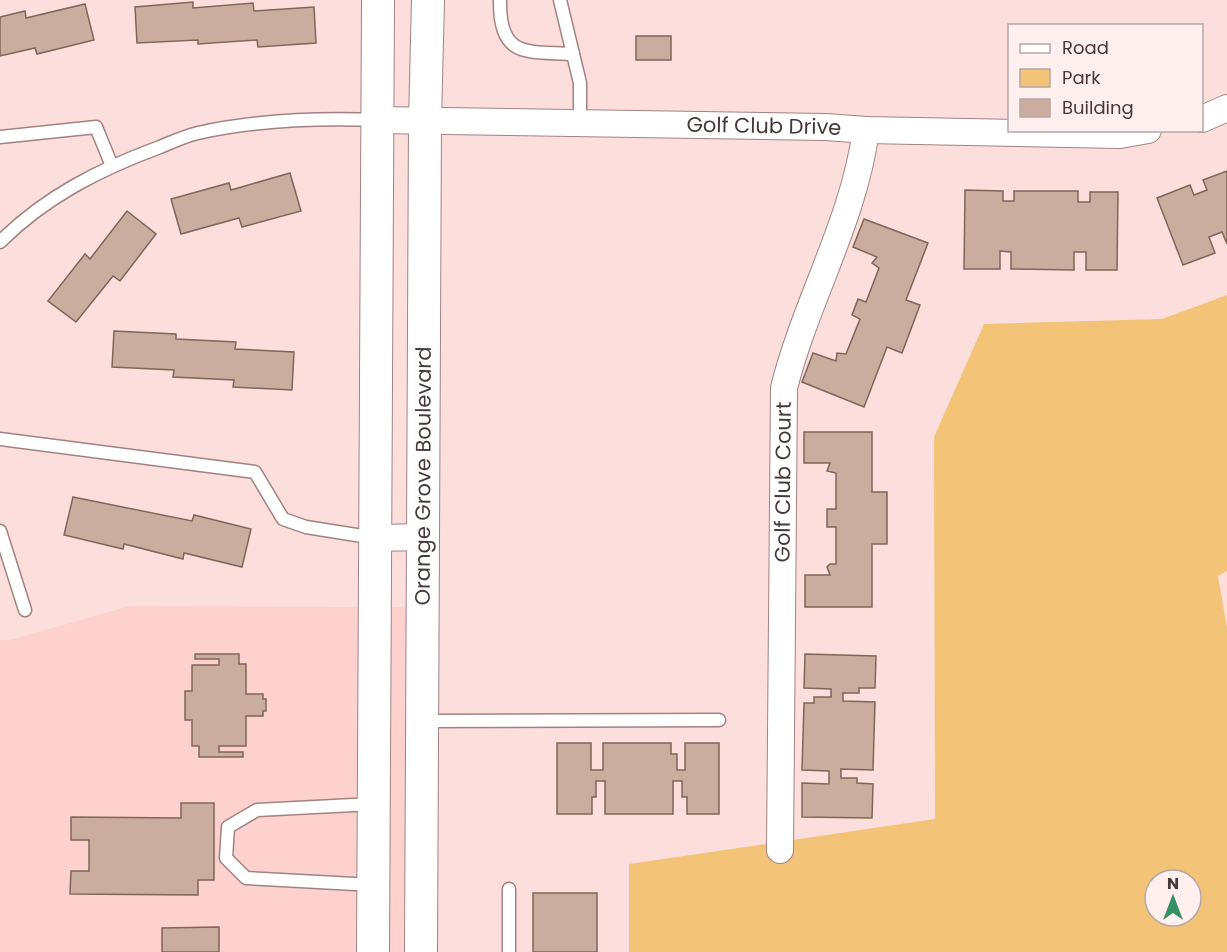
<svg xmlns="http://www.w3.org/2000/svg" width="1227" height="952" font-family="Poppins,sans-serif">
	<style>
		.built { fill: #fdd1cd }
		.green { fill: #f3c377; fill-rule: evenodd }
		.building { fill: #caad9e; stroke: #806658; stroke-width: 1.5 }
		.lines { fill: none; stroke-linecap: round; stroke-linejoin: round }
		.service-casing { stroke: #a28280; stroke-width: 15 }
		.minor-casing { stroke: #a28280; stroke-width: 28 }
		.tertiary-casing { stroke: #a28280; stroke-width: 34 }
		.service { stroke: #fff; stroke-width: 12 }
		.minor { stroke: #fff; stroke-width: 26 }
		.tertiary { stroke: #fff; stroke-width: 32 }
		.labels { text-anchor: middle; stroke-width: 4.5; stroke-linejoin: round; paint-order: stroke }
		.street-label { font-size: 21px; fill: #473938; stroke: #fff0ef }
	</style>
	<rect width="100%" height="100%" fill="#fcdfdd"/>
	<g class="built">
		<path d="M130,606L362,607L360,952H0V640H10Z"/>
		<path d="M389,607H408L407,952H387Z"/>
	</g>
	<path class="green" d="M1227,295V571L1218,576L1227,628V952H629V864L935,819L934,437L984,324L1162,319ZM1155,880H1191V916H1155Z"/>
	<g class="building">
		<path d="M193,2V8L253,3L254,11L314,7L316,43L258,47L257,40L198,44V40L137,43L135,7Z"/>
		<path d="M85,4L94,40L37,54L35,48L0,56V17L25,11L26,18Z"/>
		<rect x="636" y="36" width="35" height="24"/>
		<path d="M1227,171V244L1222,232L1209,237L1215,253L1183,265L1157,198L1190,185L1194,195L1207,190L1203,180Z"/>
		<path d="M290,173L301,211L242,227L239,218L181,234L171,199L229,183L231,190Z"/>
		<path d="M965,190L1003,191V201H1014V191H1078V202H1090V192H1118L1117,270H1086V252H1074V270L1011,269V252L1000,251V269H964Z"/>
		<path d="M127,211L156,234L120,281L113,276L76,322L48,301L85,254L90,259Z"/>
		<path d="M864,219L928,243L906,300L920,305L902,353L887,347L864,407L802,382L813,353L836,361L837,353L846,354L860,319L852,315L858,299L866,302L879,268L872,263L877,257L853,247Z"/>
		<path d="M114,331L176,334V339L236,342L235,349L294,352L292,390L233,387L234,380L173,377L174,370L112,367Z"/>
		<path d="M804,432H872V492H887V544H872V607H805V575H830L827,567L830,564H836V527H827V509H836V473L827,471L830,463H804Z"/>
		<path d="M73,497L192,521L194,515L251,529L242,567L184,553L183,559L124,544L123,549L64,535Z"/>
		<path d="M195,654H239V664H246V694H263V699H266V711H263V716H246V746H219V752H243V757H199V746H192V720H185V691H192V665H219V659H195Z"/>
		<path d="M805,654L876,656L875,688H859V693H843V701L875,702L873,770L841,769V778H857V783L873,784L872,818L802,817V783L829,784V771L802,770L804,703H814V697H831V689L804,688Z"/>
		<path d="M557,743H591V770H603V743H671V754H677V770H685V743H719V814H687V797H682V781H673V814H605V781H596V797H592V814H557Z"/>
		<path d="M181,803H214V880H198V895L70,894L71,871H89V840H71V817L181,818Z"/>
		<rect x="533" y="893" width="64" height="59"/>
		<path d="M219,927V952H162V928Z"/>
	</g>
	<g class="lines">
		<defs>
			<g id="service">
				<path d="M500,0C499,59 527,51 573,54"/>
				<path d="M560,0L580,83V123"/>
				<path d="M0,137L96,127L112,166"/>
				<path d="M0,242C45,197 100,169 160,147C172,142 185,136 198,133C256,120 318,118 376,120"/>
				<path d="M0,439L255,472L283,519L306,527L375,538"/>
				<path d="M0,531L25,610"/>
				<path d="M423,721L719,720"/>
				<path d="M373,804L257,810L228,827L226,858L246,878L373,885"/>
				<path d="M509,952V889"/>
			</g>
			<g id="minor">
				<path d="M1202,119L1227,108"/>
				<path id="s1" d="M378,120L826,127L866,130L1120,135L1148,130"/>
				<path d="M376,538L423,537"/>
				<path id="s2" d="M780,850L784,388C806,300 854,221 866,130"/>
			</g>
			<g id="tertiary">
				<path d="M373,952L378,0"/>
				<path id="s3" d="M421,952L425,121L428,0"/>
			</g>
		</defs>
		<use href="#service" class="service-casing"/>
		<use href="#minor" class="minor-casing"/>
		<use href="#tertiary" class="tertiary-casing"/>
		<use href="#service" class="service"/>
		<use href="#minor" class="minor"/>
		<use href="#tertiary" class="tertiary"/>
	</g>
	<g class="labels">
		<g class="street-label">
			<text dy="7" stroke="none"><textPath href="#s1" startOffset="386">Golf Club Drive</textPath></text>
			<text dy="7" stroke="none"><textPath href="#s3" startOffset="476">Orange Grove Boulevard</textPath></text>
			<text dy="7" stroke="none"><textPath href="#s2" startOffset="368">Golf Club Court</textPath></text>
		</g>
	</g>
	<rect x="1008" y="24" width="195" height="108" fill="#fff0ef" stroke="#b5a7a6" stroke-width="1.5"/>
	<rect x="1020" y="44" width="30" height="9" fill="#ffffff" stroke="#b5a7a6" stroke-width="1.5"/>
	<text x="1062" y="54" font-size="18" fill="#473938">Road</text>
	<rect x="1020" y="69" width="30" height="18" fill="#f3c377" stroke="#b5a7a6" stroke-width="1.5"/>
	<text x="1062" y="84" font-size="18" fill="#473938">Park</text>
	<rect x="1020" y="99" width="30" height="18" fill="#caad9e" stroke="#b5a7a6" stroke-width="1.5"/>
	<text x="1062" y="114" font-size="18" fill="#473938">Building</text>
	<g transform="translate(1173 898)"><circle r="28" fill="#fff0ef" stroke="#b5a7a6" stroke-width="1.5"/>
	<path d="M0-4.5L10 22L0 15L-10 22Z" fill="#369065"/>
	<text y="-9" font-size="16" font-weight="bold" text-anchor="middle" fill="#473938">N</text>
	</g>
</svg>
